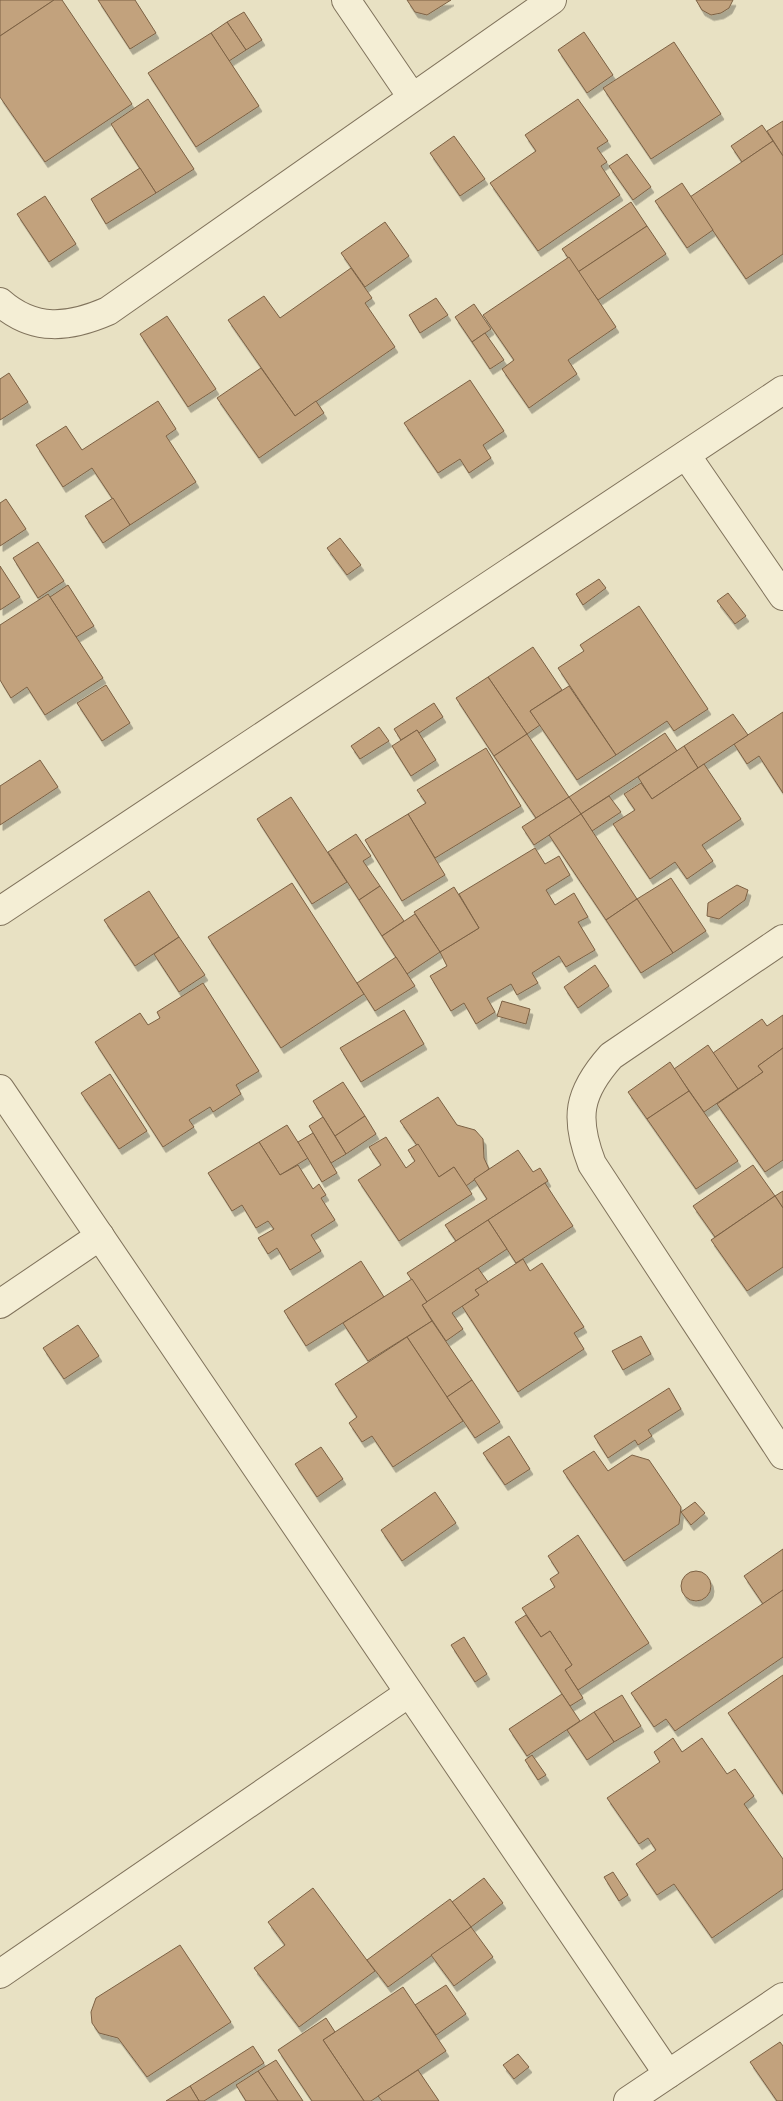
<svg xmlns="http://www.w3.org/2000/svg" width="783" height="2101" font-family="Spectral,serif">
	<style>
		.building { fill: #c2a27d; stroke: #7c6144; filter: url(#shadow) }
		.lines { fill: none; stroke-linecap: round; stroke-linejoin: round }
		.street-casing { stroke: #80735c; stroke-width: 30 }
		.street { stroke: #f4eed5; stroke-width: 28 }
	</style>
	<defs>
		<filter id="shadow"><feDropShadow dx="3" dy="5.5" stdDeviation="0" flood-color="#0004"/></filter>
	</defs>
	<rect width="100%" height="100%" fill="#e8e1c3"/>
	<g class="building">
		<path d="M0,0H54L0,36Z"/>
		<path d="M54,0H62L132,104L45,162L0,97V36Z"/>
		<path d="M98,0H135L156,33L130,49Z"/>
		<path d="M407,0H451L427,15L415,12Z"/>
		<path d="M696,0H733L729,8L721,13L711,15L702,10Z"/>
		<path d="M244,12L262,40L246,50L227,22Z"/>
		<path d="M227,22L246,50L229,61L211,33Z"/>
		<path d="M584,32L613,75L587,93L558,50Z"/>
		<path d="M211,33L259,106L196,147L148,73Z"/>
		<path d="M674,42L721,114L651,159L603,88Z"/>
		<path d="M148,99L194,169L156,193L111,124Z"/>
		<path d="M578,99L608,141L597,148L607,162L601,166L620,195L538,251L490,183L536,151L525,135Z"/>
		<path d="M783,121V156L767,131Z"/>
		<path d="M762,125L773,141L742,162L731,146Z"/>
		<path d="M454,136L485,179L460,196L430,153Z"/>
		<path d="M773,141L783,156V254L746,279L690,197Z"/>
		<path d="M627,154L651,187L633,200L609,166Z"/>
		<path d="M140,168L156,193L106,224L91,199Z"/>
		<path d="M682,183L713,230L687,248L655,201Z"/>
		<path d="M45,196L76,244L49,262L17,214Z"/>
		<path d="M631,202L647,226L578,272L562,249Z"/>
		<path d="M385,222L409,256L365,287L341,253Z"/>
		<path d="M647,226L666,254L598,300L578,272Z"/>
		<path d="M569,257L616,327L568,360L577,374L529,408L502,369L514,360L483,315Z"/>
		<path d="M351,268L372,298L365,303L395,347L295,416L228,320L264,296L280,318Z"/>
		<path d="M436,298L448,315L420,333L409,315Z"/>
		<path d="M474,304L491,329L472,342L455,317Z"/>
		<path d="M167,316L216,389L188,407L140,334Z"/>
		<path d="M485,333L504,360L490,369L472,342Z"/>
		<path d="M261,368L295,416L316,401L324,413L259,458L217,398Z"/>
		<path d="M9,373L28,402L0,420V379Z"/>
		<path d="M470,380L504,431L483,445L491,458L469,473L460,459L438,473L404,423Z"/>
		<path d="M158,401L176,429L166,436L196,482L130,525L92,468L63,487L36,445L66,426L82,450Z"/>
		<path d="M113,498L130,525L103,543L85,516Z"/>
		<path d="M6,499L26,529L0,546V503Z"/>
		<path d="M340,538L361,565L347,575L327,548Z"/>
		<path d="M38,542L64,581L38,598L13,558Z"/>
		<path d="M0,566L20,597L0,610Z"/>
		<path d="M599,579L606,588L583,605L576,594Z"/>
		<path d="M68,585L94,626L76,637L50,597Z"/>
		<path d="M728,593L746,616L735,624L717,601Z"/>
		<path d="M48,594L103,678L45,715L27,687L11,698L0,680V625Z"/>
		<path d="M639,606L708,709L674,731L667,721L616,755L558,668L584,651L580,645Z"/>
		<path d="M533,647L562,690L530,711L540,725L527,734L488,677Z"/>
		<path d="M488,677L527,734L494,756L456,698Z"/>
		<path d="M106,685L130,723L102,741L77,703Z"/>
		<path d="M569,686L616,755L577,780L530,711Z"/>
		<path d="M434,703L443,717L419,733L417,730L401,740L394,729Z"/>
		<path d="M783,712V793L759,756L747,764L734,744Z"/>
		<path d="M733,714L748,735L698,768L684,746Z"/>
		<path d="M379,727L389,741L360,759L351,746Z"/>
		<path d="M417,730L436,760L411,776L392,746Z"/>
		<path d="M665,733L677,751L581,814L569,797Z"/>
		<path d="M527,734L569,797L536,818L494,756Z"/>
		<path d="M684,746L698,768L652,799L638,777Z"/>
		<path d="M486,748L521,806L435,858L408,814L426,803L417,790Z"/>
		<path d="M40,760L58,787L0,825V786Z"/>
		<path d="M704,764L741,819L702,845L713,861L687,879L675,862L650,879L613,824L635,810L624,794L641,783L652,799Z"/>
		<path d="M609,796L621,812L592,831L581,814Z"/>
		<path d="M291,797L347,882L312,904L257,819Z"/>
		<path d="M569,797L581,814L534,845L522,827Z"/>
		<path d="M408,814L445,875L402,901L365,840Z"/>
		<path d="M581,814L637,899L606,920L549,835Z"/>
		<path d="M356,834L371,856L363,861L380,886L359,900L328,852Z"/>
		<path d="M535,848L545,864L559,856L570,875L546,890L555,905L574,893L588,917L578,922L595,950L566,967L559,956L532,973L538,983L517,995L511,984L487,998L495,1012L476,1024L464,1003L451,1011L430,976L447,966L440,952L479,928L459,894Z"/>
		<path d="M671,878L706,931L673,953L637,899Z"/>
		<path d="M292,883L364,994L281,1048L208,937Z"/>
		<path d="M737,885L748,890L745,900L719,919L707,916L708,903Z"/>
		<path d="M380,886L404,921L382,936L359,900Z"/>
		<path d="M454,887L479,928L440,952L414,912Z"/>
		<path d="M149,891L179,937L135,966L104,920Z"/>
		<path d="M637,899L673,953L641,973L606,920Z"/>
		<path d="M415,914L440,952L407,974L382,936Z"/>
		<path d="M179,937L205,975L179,992L154,954Z"/>
		<path d="M396,957L415,986L375,1011L357,983Z"/>
		<path d="M595,965L609,986L578,1008L564,987Z"/>
		<path d="M203,983L259,1071L236,1085L241,1094L213,1112L210,1107L189,1120L194,1127L163,1147L95,1042L140,1013L148,1025L160,1018L157,1012Z"/>
		<path d="M502,1001L530,1009L526,1024L497,1016Z"/>
		<path d="M404,1010L424,1044L361,1082L340,1048Z"/>
		<path d="M783,1015V1048L758,1066L763,1072L738,1089L713,1053L762,1019L767,1026Z"/>
		<path d="M708,1045L738,1089L704,1112L674,1069Z"/>
		<path d="M783,1048V1160L765,1172L717,1104L763,1072L758,1066Z"/>
		<path d="M670,1062L689,1091L647,1119L628,1092Z"/>
		<path d="M110,1074L147,1131L119,1149L81,1093Z"/>
		<path d="M343,1082L365,1116L335,1136L313,1101Z"/>
		<path d="M689,1091L738,1161L696,1189L647,1119Z"/>
		<path d="M438,1097L457,1125L475,1130L483,1139L484,1158L489,1169L466,1186L454,1167L439,1177L400,1121Z"/>
		<path d="M365,1116L376,1134L346,1154L335,1136Z"/>
		<path d="M323,1117L346,1154L331,1163L309,1126Z"/>
		<path d="M287,1125L308,1158L280,1175L259,1142Z"/>
		<path d="M313,1133L337,1173L322,1182L298,1142Z"/>
		<path d="M386,1137L406,1168L415,1161L408,1150L418,1144L439,1177L454,1167L472,1194L399,1241L358,1180L381,1165L369,1147Z"/>
		<path d="M259,1142L280,1175L298,1165L313,1189L319,1184L326,1195L321,1198L335,1220L311,1235L321,1251L290,1270L277,1248L268,1254L258,1238L274,1229L268,1221L256,1228L242,1205L232,1211L208,1173Z"/>
		<path d="M518,1150L533,1172L540,1168L548,1181L456,1241L445,1225L487,1199L474,1179Z"/>
		<path d="M753,1165L775,1196L715,1237L693,1206Z"/>
		<path d="M545,1183L573,1226L516,1263L488,1220Z"/>
		<path d="M783,1191V1208L775,1196Z"/>
		<path d="M775,1196L783,1208V1267L747,1291L711,1240Z"/>
		<path d="M488,1220L507,1249L427,1302L407,1273Z"/>
		<path d="M523,1259L530,1271L542,1263L584,1327L574,1333L584,1349L518,1392L462,1306L479,1295L475,1290Z"/>
		<path d="M361,1261L384,1297L306,1346L284,1311Z"/>
		<path d="M478,1268L488,1282L475,1290L479,1295L452,1313L463,1329L446,1341L422,1305Z"/>
		<path d="M412,1279L427,1302L422,1305L432,1321L368,1361L343,1323Z"/>
		<path d="M432,1321L472,1380L447,1397L407,1337Z"/>
		<path d="M78,1325L99,1356L64,1379L43,1348Z"/>
		<path d="M641,1336L651,1354L623,1370L612,1351Z"/>
		<path d="M407,1337L463,1421L393,1467L372,1436L362,1442L349,1423L357,1417L335,1384Z"/>
		<path d="M472,1380L500,1422L475,1438L447,1397Z"/>
		<path d="M669,1388L681,1409L648,1430L652,1436L638,1445L635,1440L608,1458L594,1436Z"/>
		<path d="M509,1436L530,1469L505,1485L483,1453Z"/>
		<path d="M321,1447L343,1479L317,1497L295,1464Z"/>
		<path d="M594,1451L608,1471L632,1455L649,1460L681,1507L679,1524L624,1561L563,1471Z"/>
		<path d="M435,1492L456,1523L402,1561L381,1530Z"/>
		<path d="M695,1502L705,1513L691,1525L681,1512Z"/>
		<path d="M578,1535L649,1643L578,1690L565,1670L572,1665L550,1631L541,1637L522,1608L555,1587L550,1579L559,1573L548,1556Z"/>
		<path d="M783,1549V1590L763,1604L744,1576Z"/>
		<circle cx="696" cy="1586" r="15"/>
		<path d="M783,1590V1657L675,1731L666,1719L654,1727L631,1693Z"/>
		<path d="M526,1615L541,1637L550,1631L572,1665L565,1670L583,1698L570,1706L515,1622Z"/>
		<path d="M464,1637L487,1674L475,1682L451,1645Z"/>
		<path d="M783,1675V1794L728,1713Z"/>
		<path d="M562,1694L580,1721L527,1756L509,1729Z"/>
		<path d="M622,1695L641,1726L614,1742L594,1712Z"/>
		<path d="M594,1712L614,1742L587,1760L567,1730Z"/>
		<path d="M673,1738L682,1752L702,1738L727,1774L735,1769L754,1796L744,1804L783,1859V1889L712,1938L674,1884L657,1895L636,1864L656,1850L648,1838L639,1844L607,1798L660,1762L654,1752Z"/>
		<path d="M532,1755L546,1775L538,1780L525,1760Z"/>
		<path d="M613,1872L628,1895L619,1901L604,1877Z"/>
		<path d="M484,1878L503,1903L471,1927L452,1902Z"/>
		<path d="M313,1888L375,1971L299,2027L254,1968L285,1945L268,1922Z"/>
		<path d="M450,1899L471,1927L388,1987L367,1960Z"/>
		<path d="M471,1927L493,1957L454,1986L431,1955Z"/>
		<path d="M180,1945L231,2022L147,2077L118,2038L99,2033L92,2023L91,2012L96,1998Z"/>
		<path d="M446,1985L466,2014L436,2035L415,2005Z"/>
		<path d="M403,1987L446,2051L371,2101H364L323,2040Z"/>
		<path d="M326,2018L335,2032L323,2040L364,2101H312L278,2050Z"/>
		<path d="M780,2042L783,2046V2101H777L750,2062Z"/>
		<path d="M253,2046L264,2063L204,2101H199L190,2086Z"/>
		<path d="M518,2054L529,2067L514,2079L503,2065Z"/>
		<path d="M276,2060L303,2101H278L258,2071Z"/>
		<path d="M418,2070L439,2101H382L378,2096Z"/>
		<path d="M258,2071L278,2101H246L236,2085Z"/>
		<path d="M190,2086L199,2101H166Z"/>
	</g>
	<g class="lines">
		<defs>
			<g id="street">
				<path d="M346,0L412,97"/>
				<path d="M0,302C34,332 69,328 108,311L552,0"/>
				<path d="M686,455L783,596"/>
				<path d="M0,911L783,390"/>
				<path d="M783,939L611,1056C578,1093 574,1118 592,1164L783,1455"/>
				<path d="M0,1089L668,2074"/>
				<path d="M0,1304L100,1236"/>
				<path d="M0,1974L409,1693"/>
				<path d="M628,2101L783,1997"/>
			</g>
		</defs>
		<use href="#street" class="street-casing"/>
		<use href="#street" class="street"/>
	</g>
</svg>
